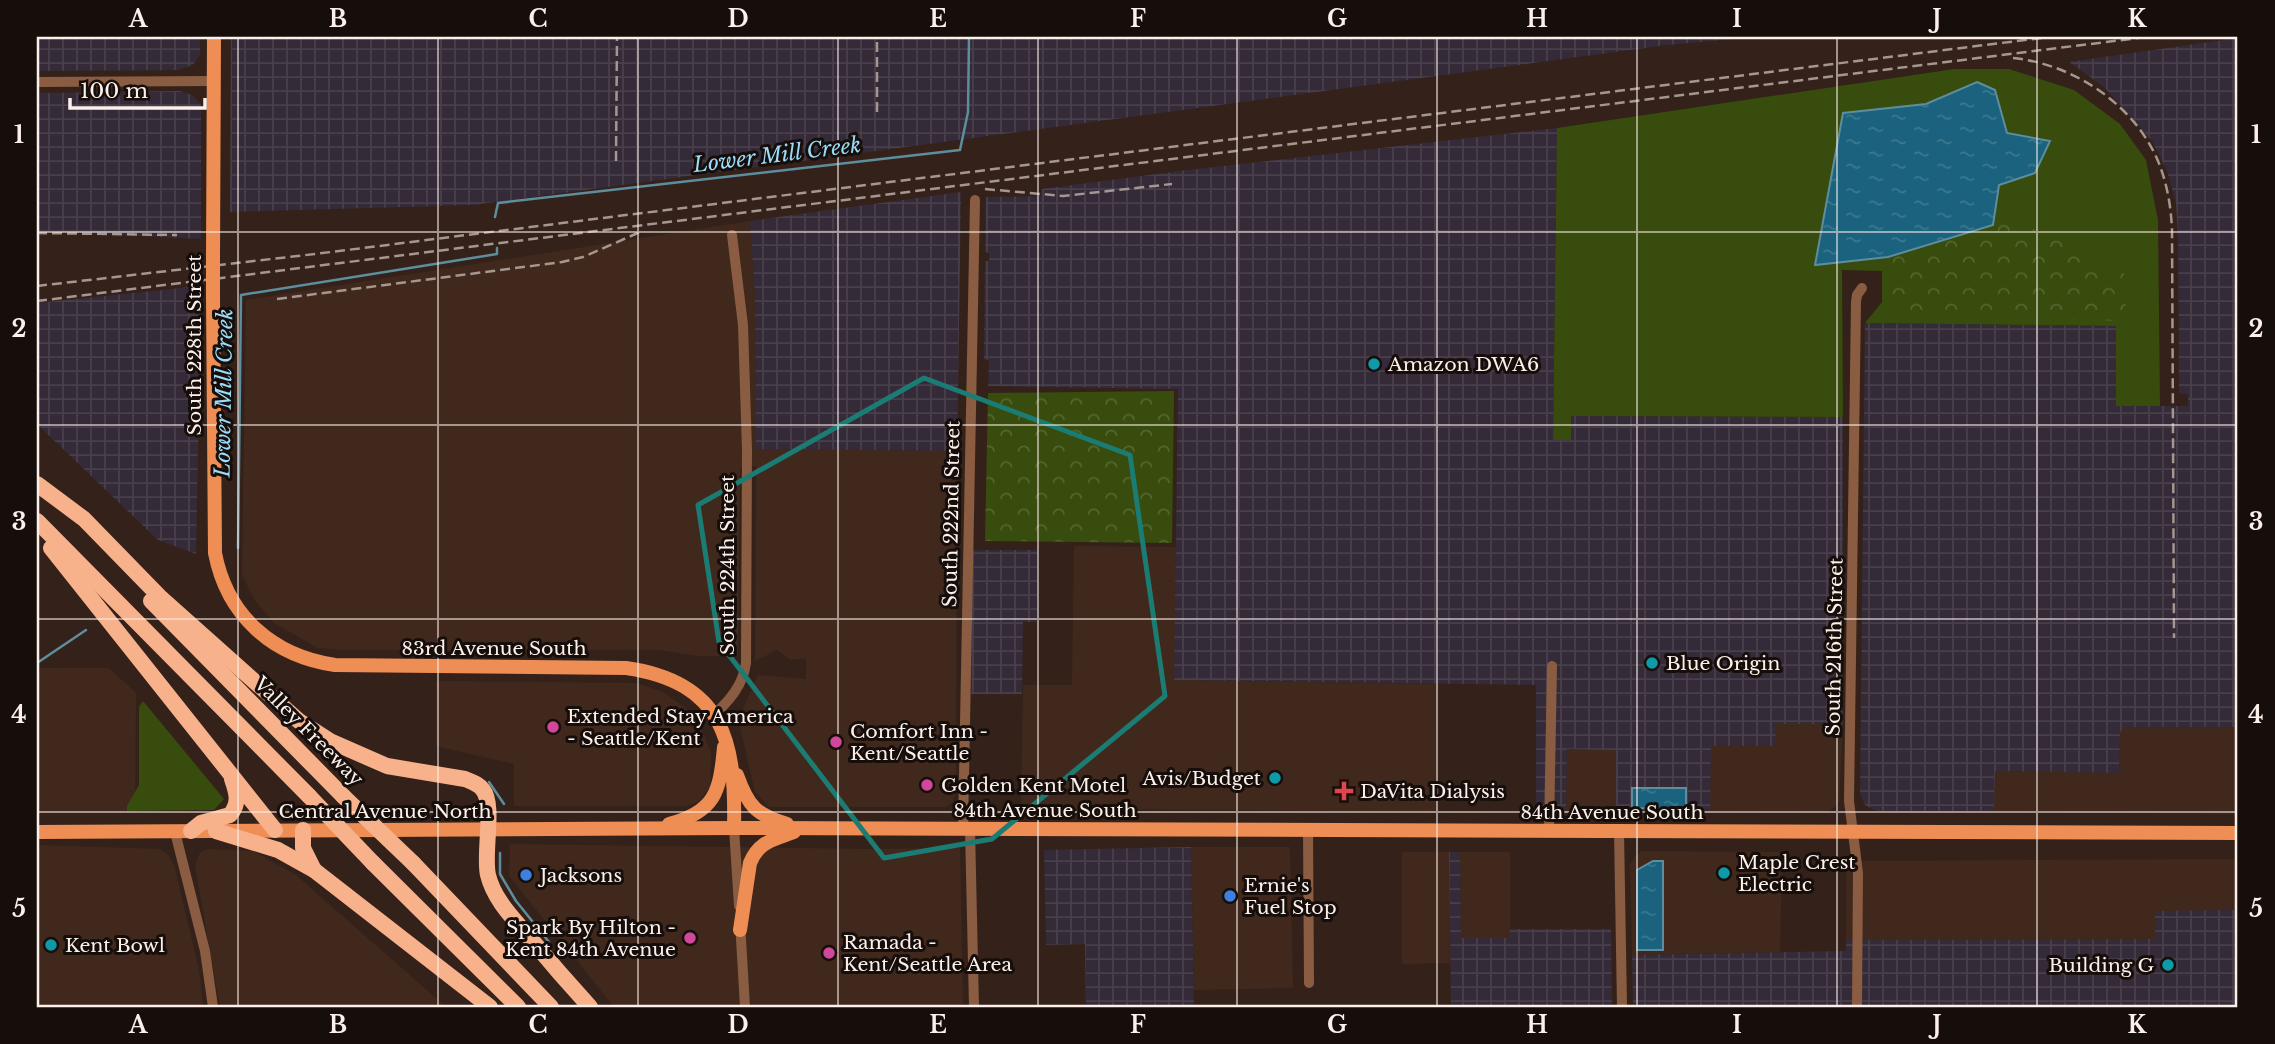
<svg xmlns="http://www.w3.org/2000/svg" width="2275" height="1044" font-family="'Libre Baskerville',serif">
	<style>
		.built { fill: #41281d }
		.industrial { fill: url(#industrial-grid) }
		.grass { fill: #374c0d }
		.forest { fill: url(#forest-crowns) }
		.water { fill: url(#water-ripples); stroke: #5e8d9e; stroke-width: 2 }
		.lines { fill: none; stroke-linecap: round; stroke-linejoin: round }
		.stream { stroke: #5e8d9e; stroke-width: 2.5 }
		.minor { stroke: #8a5c42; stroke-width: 10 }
		.major { stroke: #ee8e55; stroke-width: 14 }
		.highway { stroke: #f7b18b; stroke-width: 16 }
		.rail { stroke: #a59690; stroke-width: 2.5; stroke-dasharray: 10 5; stroke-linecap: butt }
		.major-bridge { stroke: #ee8e55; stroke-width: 14 }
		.highway-bridge { stroke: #f7b18b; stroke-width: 16 }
		.marked { fill: none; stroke: #1b7c74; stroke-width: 5; stroke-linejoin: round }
		.grid { fill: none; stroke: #fdf0eb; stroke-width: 2; stroke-opacity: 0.55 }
		.culture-dot { fill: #0f9aa8; stroke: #160e0a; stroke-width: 2.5 }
		.hotel-dot { fill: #d1479c; stroke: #160e0a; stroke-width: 2.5 }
		.health-dot { fill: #e0444e; stroke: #160e0a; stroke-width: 2.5 }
		.shop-dot { fill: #3f7fe0; stroke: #160e0a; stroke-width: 2.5 }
		.labels { text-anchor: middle; stroke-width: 6; stroke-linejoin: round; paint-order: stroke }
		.street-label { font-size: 19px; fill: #fdf0eb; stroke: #160e0a }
		.poi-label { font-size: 19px; fill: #fdf0eb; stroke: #160e0a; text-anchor: start }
		.water-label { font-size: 21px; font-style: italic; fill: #9adcfa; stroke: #160e0a }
		.neatline { fill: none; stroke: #fdf0eb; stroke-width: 2.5 }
		.grid-label { font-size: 23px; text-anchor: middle; font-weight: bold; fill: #fdf0eb }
	</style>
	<defs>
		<pattern id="industrial-grid" width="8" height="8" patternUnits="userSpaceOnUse" patternTransform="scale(1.75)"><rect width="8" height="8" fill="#342a38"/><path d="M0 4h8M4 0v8" fill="none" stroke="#483f4b"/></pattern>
		<pattern id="forest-crowns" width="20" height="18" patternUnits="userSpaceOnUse" patternTransform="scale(1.75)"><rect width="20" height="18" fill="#374c0d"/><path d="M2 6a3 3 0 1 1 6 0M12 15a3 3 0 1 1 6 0" fill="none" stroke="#556630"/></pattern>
		<pattern id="water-ripples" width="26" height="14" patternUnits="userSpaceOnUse" patternTransform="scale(1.75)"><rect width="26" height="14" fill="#1a627d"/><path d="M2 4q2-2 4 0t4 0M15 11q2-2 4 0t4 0" fill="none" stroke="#3c7990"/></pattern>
	</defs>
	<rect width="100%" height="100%" fill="#34221a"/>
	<g class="built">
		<path d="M750,221L755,297L756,449L957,451L956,789L953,802L946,807H769L755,792L739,722L742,711L758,675L806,679V658L791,660L777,650L755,661L756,466L740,467L738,656H699L659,650H346L318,648L274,623L254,599L242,575L246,300Z"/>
		<path d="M1074,546L1176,547L1175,680L1438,684L1437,812L1021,808L1023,685H1072Z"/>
		<path d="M41,668H109L136,693L135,813H37V670Z"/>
		<path d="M436,681L637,683L663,692L688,710L700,726L711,753L710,787L698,802L687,806H514V764L436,746Z"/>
		<path d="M1775,724H1843L1839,803L1827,813L1710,811V746H1775Z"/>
		<path d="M2124,727H2238V814L1994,811L1995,771L2119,773L2120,733Z"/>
		<path d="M1567,749H1616V811L1566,812Z"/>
		<path d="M510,844L864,849L960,848L963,1007H614L509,876Z"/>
		<path d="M37,845L160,849L169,856L174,865L199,970L203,1007H37Z"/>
		<path d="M1191,847H1290L1293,988L1194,990Z"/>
		<path d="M208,849L253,851L296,875L446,1007H220L195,866L198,856L202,851Z"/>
		<path d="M1642,851L1782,852L1780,952L1632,955L1630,864L1635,856Z"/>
		<path d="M1402,852H1449L1450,963L1402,964Z"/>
		<path d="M1460,852H1510V938H1461Z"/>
		<path d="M2238,859V1007L2155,939L1846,940V861Z"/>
	</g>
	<g class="industrial">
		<path d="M37,37H200V54L193,65L178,70L37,71Z"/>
		<path d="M231,37H1755L1667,45L473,205L230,212Z"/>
		<path d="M2238,38V727H2124L2120,733L2119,773L1995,771L1994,811H1877L1865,805L1860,794L1865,323L2116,326V406H2188V394L2179,393L2178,237L2176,203L2167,171L2152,141L2104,87L2069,62Z"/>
		<path d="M180,91L192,95L201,105V239L37,231V93Z"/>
		<path d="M1557,128L1553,440L1571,416L1843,417V724H1776L1775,746H1711L1710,811H1616V750L1567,749L1566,812L1536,813V685L1174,680L1178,389L988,386L989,360L984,359L985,261H989V253L985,252L986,197L1041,196L1042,189L1180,171Z"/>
		<path d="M961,192L957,451L756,449L755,297L750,221Z"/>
		<path d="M201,286L196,554L158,540L37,424V303Z"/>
		<path d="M972,550H1037V622H1023L1022,694H971Z"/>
		<path d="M1191,847L1194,1007H1086L1085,944L1046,945L1044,850Z"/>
		<path d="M1449,852H1460L1461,938H1510V929H1611L1612,1007H1451Z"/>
		<path d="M2238,910V1007H1633L1632,955L1846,951V940L2155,939V911Z"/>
	</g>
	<g class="grass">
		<path d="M1954,69H2009L2074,90L2120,124L2146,160L2158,220L2160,406H2116V326L1865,323L1882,302V271L1842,270L1843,417L1571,416V440H1553L1557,128Z"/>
		<path d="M143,701L224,799L214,810L127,811V806L139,785V707Z"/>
	</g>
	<g class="forest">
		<path d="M2014,219L2125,274L2126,321L1889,314L1888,257Z"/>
		<path d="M1174,391L1172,543L985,541L988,393Z"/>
	</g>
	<g class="water">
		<path d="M1977,82L1995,90L2007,133L2050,141L2035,173L1999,185L1993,225L1888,257L1815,265L1843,113L1926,104Z"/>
		<path d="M1632,788H1686V809L1632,808Z"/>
		<path d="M1653,861H1663V950H1637V870Z"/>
	</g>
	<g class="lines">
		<g class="stream">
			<path d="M495,217L498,203L960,150L968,112L969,37"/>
			<path d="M238,548L241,295L497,254V248"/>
			<path d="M37,663L86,630"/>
			<path d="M489,782L504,804"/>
			<path d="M500,853V874L516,901L549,942"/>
		</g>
		<g class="minor">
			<path d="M37,82L214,81"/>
			<path d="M714,715C730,700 743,685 746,663L747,450L743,325L732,235"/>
			<path d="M734,828L739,906"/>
			<path d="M963,829L975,200"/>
			<path d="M970,829L974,1007"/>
			<path d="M1308,830L1309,983"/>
			<path d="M1549,831L1552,666"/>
			<path d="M1619,831L1622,1007"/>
			<path d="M175,832L205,951L213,1007"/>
			<path d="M740,922L745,1007"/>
			<path d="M1857,1007L1858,873L1849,801L1856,302L1857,295L1862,288"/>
		</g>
		<g class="major">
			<path d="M213,256L214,37"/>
			<path d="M213,297L215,553C227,616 273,656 335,665L626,668C724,682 736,742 734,828"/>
			<path d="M737,775C748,806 756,815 787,824"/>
			<path d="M669,824C715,812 720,792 724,747"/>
			<path d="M37,832L734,828L2238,833"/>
			<path d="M740,930L750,863C759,841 773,840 794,832"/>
		</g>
		<g class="highway">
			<path d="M37,484L84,519L161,598L299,721L330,741L387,766L465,779C472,782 479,784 483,790C495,805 483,854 488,875C494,900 514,919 530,938C549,961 569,984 590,1007"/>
			<path d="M37,521L309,796"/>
			<path d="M51,548L275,830"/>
			<path d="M151,601L343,796"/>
			<path d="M303,830V848L314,870"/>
			<path d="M191,831L201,823L230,815C240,803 237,793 232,779"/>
			<path d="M216,831L278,850L314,870L490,1007"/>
			<path d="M373,863L518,1007"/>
			<path d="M413,863L551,1007"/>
		</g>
		<g class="rail">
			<path d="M2013,58C2073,64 2134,104 2158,161C2167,183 2171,206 2172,230L2174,638"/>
			<path d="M877,112V37"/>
			<path d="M616,161L617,37"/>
			<path d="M985,189L1063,196L1172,184"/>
			<path d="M37,233L177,235"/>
			<path d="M37,286L315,254L2049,37"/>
			<path d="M277,299L562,262L583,257L640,232"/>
			<path d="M37,301L2146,37"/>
		</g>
		<path class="major-bridge" d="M213,256V297"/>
		<g class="highway-bridge">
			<path d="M309,796L373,863"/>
			<path d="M343,796L413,863"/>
		</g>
	</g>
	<path class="marked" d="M924,378L1130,455L1165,696L992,839L884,858L719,642L698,505Z"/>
	<path class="grid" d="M238,37V1007M438,37V1007M638,37V1007M838,37V1007M1038,37V1007M1237,37V1007M1437,37V1007M1637,37V1007M1837,37V1007M2037,37V1007M37,232H2238M37,425H2238M37,619H2238M37,812H2238"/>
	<g class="culture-dot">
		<circle cx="1374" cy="364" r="7"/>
		<circle cx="1652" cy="663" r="7"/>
		<circle cx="1275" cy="778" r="7"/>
		<circle cx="1724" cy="873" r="7"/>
		<circle cx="51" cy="945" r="7"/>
		<circle cx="2168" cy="965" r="7"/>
	</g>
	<g class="hotel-dot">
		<circle cx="553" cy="727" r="7"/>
		<circle cx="836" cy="742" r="7"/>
		<circle cx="927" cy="785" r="7"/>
		<circle cx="690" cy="938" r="7"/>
		<circle cx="829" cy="953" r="7"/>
	</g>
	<path class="health-dot" d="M1340.5 780.5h7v7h7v7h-7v7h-7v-7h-7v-7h7z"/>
	<g class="shop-dot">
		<circle cx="526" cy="875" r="7"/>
		<circle cx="1230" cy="896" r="7"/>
	</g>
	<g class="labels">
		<g class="street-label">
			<text transform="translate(194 345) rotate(-90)" y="7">South 228th Street</text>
			<text transform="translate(951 514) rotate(-89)" y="7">South 222nd Street</text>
			<text transform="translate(727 565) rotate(-90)" y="7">South 224th Street</text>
			<text transform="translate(1834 647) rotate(-89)" y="7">South 216th Street</text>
			<text x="494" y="655">83rd Avenue South</text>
			<text transform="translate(309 731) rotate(45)" y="7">Valley Freeway</text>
			<text x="1045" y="817">84th Avenue South</text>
			<text x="385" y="818">Central Avenue North</text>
			<text x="1612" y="819">84th Avenue South</text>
		</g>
		<g class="poi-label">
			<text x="1388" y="371">Amazon DWA6</text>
			<text x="1666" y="670">Blue Origin</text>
			<text x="567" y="723">Extended Stay America<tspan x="567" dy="22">- Seattle/Kent</tspan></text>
			<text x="850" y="738">Comfort Inn -<tspan x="850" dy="22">Kent/Seattle</tspan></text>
			<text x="1261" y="785" text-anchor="end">Avis/Budget</text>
			<text x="941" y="792">Golden Kent Motel</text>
			<text x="1360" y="798">DaVita Dialysis</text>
			<text x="1738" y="869">Maple Crest<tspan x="1738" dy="22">Electric</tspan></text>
			<text x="540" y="882">Jacksons</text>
			<text x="1244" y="892">Ernie's<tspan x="1244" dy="22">Fuel Stop</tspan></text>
			<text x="676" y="934" text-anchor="end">Spark By Hilton -<tspan x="676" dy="22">Kent 84th Avenue</tspan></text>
			<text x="843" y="949">Ramada -<tspan x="843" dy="22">Kent/Seattle Area</tspan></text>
			<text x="65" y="952">Kent Bowl</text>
			<text x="2154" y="972" text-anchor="end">Building G</text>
		</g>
		<g class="water-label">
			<text transform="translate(777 155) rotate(-7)" y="7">Lower Mill Creek</text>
			<text transform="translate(224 393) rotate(-89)" y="7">Lower Mill Creek</text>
		</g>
	</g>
	<rect width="2275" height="1044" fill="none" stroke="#160e0a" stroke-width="77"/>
	<path d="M70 98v10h135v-10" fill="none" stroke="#fdf0eb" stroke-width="3.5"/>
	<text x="80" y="98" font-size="21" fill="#fdf0eb" stroke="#160e0a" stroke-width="5" paint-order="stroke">100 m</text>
	<rect x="38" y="38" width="2198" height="968" class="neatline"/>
	<g class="grid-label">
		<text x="138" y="27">A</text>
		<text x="338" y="27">B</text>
		<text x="538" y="27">C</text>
		<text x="738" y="27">D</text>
		<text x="938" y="27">E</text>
		<text x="1138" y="27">F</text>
		<text x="1337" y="27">G</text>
		<text x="1537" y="27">H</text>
		<text x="1737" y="27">I</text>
		<text x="1937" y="27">J</text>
		<text x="2137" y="27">K</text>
		<text x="19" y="143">1</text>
		<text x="2256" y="143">1</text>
		<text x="19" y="337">2</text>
		<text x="2256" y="337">2</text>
		<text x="19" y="530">3</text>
		<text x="2256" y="530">3</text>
		<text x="19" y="723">4</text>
		<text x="2256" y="723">4</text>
		<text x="19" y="917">5</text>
		<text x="2256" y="917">5</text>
		<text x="138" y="1033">A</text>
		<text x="338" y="1033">B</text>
		<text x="538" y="1033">C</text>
		<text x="738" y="1033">D</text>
		<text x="938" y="1033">E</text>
		<text x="1138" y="1033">F</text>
		<text x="1337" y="1033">G</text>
		<text x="1537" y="1033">H</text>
		<text x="1737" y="1033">I</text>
		<text x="1937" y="1033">J</text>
		<text x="2137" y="1033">K</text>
	</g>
</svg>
